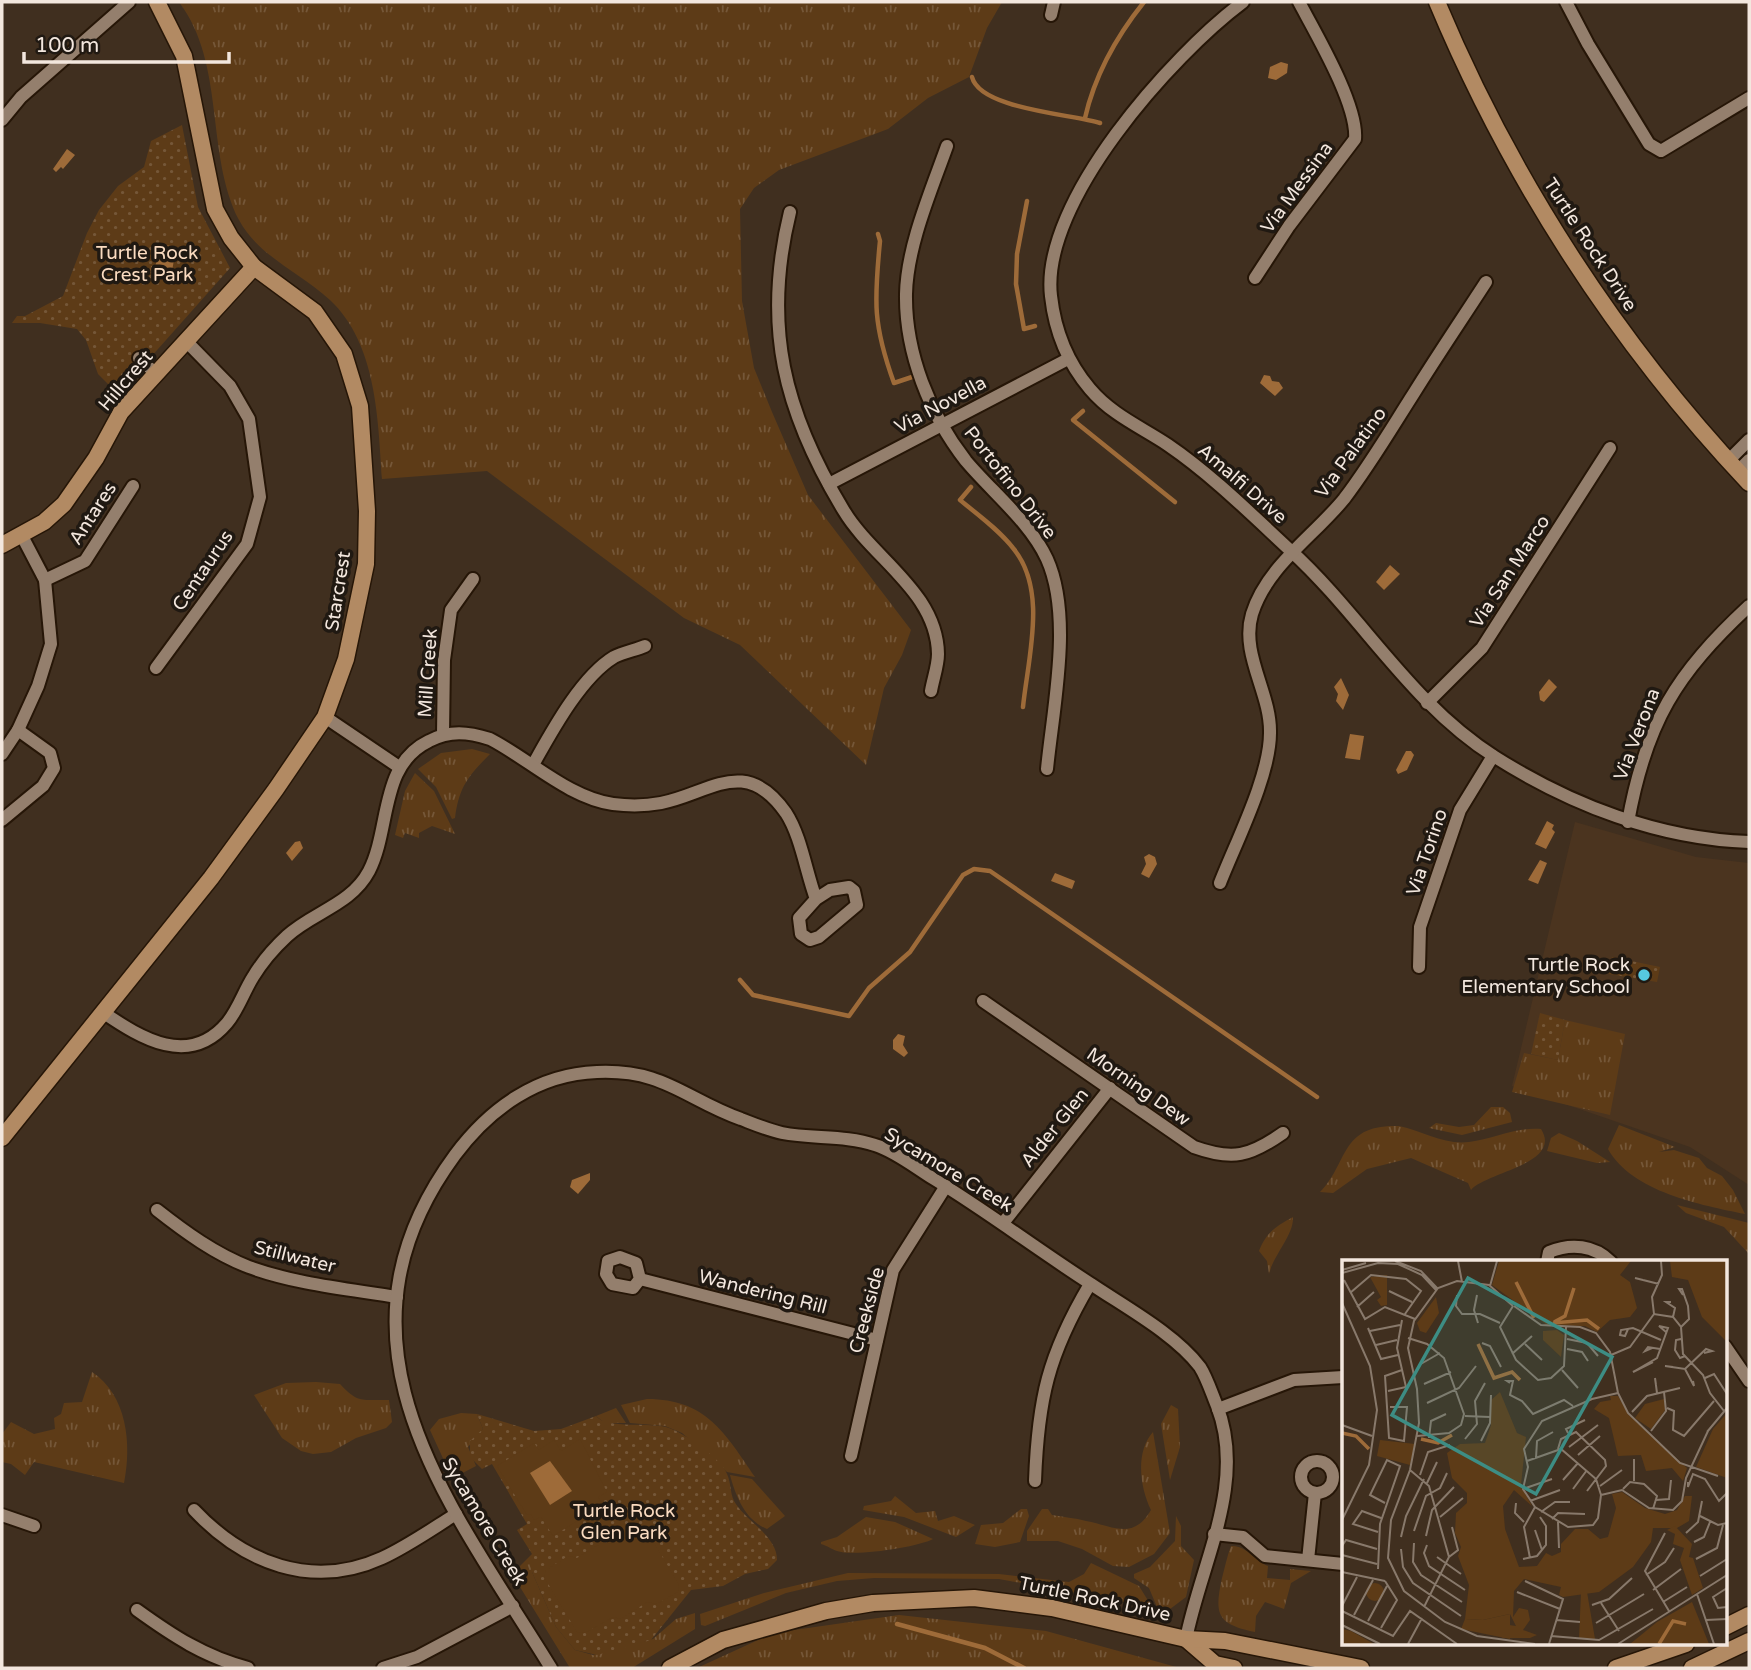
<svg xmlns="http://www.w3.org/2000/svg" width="1751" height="1670" font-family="'Varela Round',sans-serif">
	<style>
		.built { fill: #4b341f }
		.grass { fill: url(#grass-tufts) }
		.park { fill: url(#park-dots) }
		.garden { fill: #5d3b17 }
		.water { fill: #9e6b39 }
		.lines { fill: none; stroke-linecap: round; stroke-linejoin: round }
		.stream { stroke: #9e6b39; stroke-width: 4.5 }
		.street-casing { stroke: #261607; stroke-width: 16 }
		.secondary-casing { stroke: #261607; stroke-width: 19 }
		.street { stroke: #947f6d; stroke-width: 12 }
		.secondary { stroke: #b28a63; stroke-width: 16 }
		.poi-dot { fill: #56c9e1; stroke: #201912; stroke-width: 2.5 }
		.labels { text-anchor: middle; stroke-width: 7; stroke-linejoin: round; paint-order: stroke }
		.street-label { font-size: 19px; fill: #f3e7de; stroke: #201912 }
		.park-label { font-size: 19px; fill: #fadbc0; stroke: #201912 }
		.poi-label { font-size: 19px; fill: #f3e7de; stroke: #201912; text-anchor: end }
		.inset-river { fill: none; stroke: #9e6b39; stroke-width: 3.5 }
		.inset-road { fill: none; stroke: #88796b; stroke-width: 2 }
		.view { fill: #3d8d84; fill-opacity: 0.15; stroke: #3d8d84; stroke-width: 3.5 }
		.inset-edge { fill: none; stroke: #f3e7de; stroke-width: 3.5 }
	</style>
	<defs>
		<pattern id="grass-tufts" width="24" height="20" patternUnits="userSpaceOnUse" patternTransform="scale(1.75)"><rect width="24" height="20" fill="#5d3b17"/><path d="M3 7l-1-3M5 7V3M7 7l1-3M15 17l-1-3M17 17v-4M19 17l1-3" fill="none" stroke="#755738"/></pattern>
		<pattern id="park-dots" width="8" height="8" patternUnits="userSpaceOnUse" patternTransform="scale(1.75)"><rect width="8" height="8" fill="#5d3b17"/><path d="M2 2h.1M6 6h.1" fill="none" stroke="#755738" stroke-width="1.8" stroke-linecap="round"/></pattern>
	</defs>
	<rect width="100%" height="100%" fill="#402f1f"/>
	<path class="built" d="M1575,822L1696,857L1749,863V1185L1690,1147L1512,1086Z"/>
	<g class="grass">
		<path d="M179,2H1002L987,28L969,77L928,98L888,129L779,170L754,188L740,209L742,301L754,368L772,412L808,495L911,630L902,655L884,688L866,765L740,645L684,618L487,471L382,479C378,420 377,344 330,300C300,272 259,257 239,220C205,153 226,64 179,2Z"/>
		<path d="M472,749L490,754C468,776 459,787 455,818L452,819L436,787L418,769L441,753Z"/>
		<path d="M415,773L434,791L455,834L432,826L419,833V838L405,833L403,838L395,835L405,791Z"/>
		<path d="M1565,1020L1625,1034L1610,1115L1512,1092L1524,1053L1558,1060Z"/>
		<path d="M1491,1107H1503L1510,1113L1512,1122L1462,1135L1429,1128L1436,1123L1459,1127L1474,1125Z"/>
		<path d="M1619,1125L1675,1147L1659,1152L1674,1150L1699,1158L1707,1168L1722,1176L1733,1190L1745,1214C1701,1205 1632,1192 1608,1149Z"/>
		<path d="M1399,1126C1423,1131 1444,1145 1469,1142C1494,1139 1515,1127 1541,1129C1563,1164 1486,1172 1471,1190L1468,1183L1411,1158L1367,1169L1333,1193L1320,1192C1349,1163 1339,1124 1399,1126Z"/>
		<path d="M1559,1133L1577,1141L1610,1162L1597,1163L1547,1151L1551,1138Z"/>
		<path d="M1677,1205L1749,1223V1254L1724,1227L1686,1213Z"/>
		<path d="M1293,1217C1294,1235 1274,1254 1269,1274L1267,1261L1259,1251C1266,1233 1276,1226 1293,1217Z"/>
		<path d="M92,1372C127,1395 132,1444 124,1483L34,1462L25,1475L11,1464L2,1462V1434L11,1422L34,1434L55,1429L54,1418L61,1414L64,1403L82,1402Z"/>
		<path d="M316,1382L340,1384C359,1405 364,1399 389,1400L392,1422L386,1428L356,1438L331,1452L313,1454L301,1451L282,1438L254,1395L286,1383Z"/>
		<path d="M647,1399C706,1399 725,1433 755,1477L727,1472L682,1433L665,1426L630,1423L621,1405Z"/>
		<path d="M1171,1405L1178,1409L1180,1447L1170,1480L1161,1424Z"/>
		<path d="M616,1408L626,1423H605L596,1416Z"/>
		<path d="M461,1413L477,1414L483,1429L468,1447L476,1466L455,1477L447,1467L430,1430L439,1419Z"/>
		<path d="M1153,1432L1170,1533L1154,1554L1129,1567L1113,1566L1082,1549L1058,1541H1027V1531L1042,1509H1048L1052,1515C1063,1517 1075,1518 1086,1521C1113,1526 1133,1541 1151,1510C1140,1488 1135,1452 1153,1432Z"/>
		<path d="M730,1475L752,1479L785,1516L767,1529C745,1520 736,1497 730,1475Z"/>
		<path d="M895,1496L916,1513L935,1511L938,1521L954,1516L975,1525L956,1537L904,1517L863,1510L864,1506L891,1501Z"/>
		<path d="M1021,1509H1027L1029,1516L1020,1542L995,1547L975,1544L981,1525L1003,1523Z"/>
		<path d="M1176,1516L1181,1526V1546L1194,1560L1186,1597L1170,1609L1157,1607L1149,1588L1134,1578V1574L1150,1567L1175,1541Z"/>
		<path d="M866,1517L895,1522L933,1539C918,1547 854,1557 837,1551C831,1549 828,1546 821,1544V1542L837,1537Z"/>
		<path d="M1231,1546C1247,1545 1254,1561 1268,1566L1267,1578L1290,1580V1569L1311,1571L1291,1583L1284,1609L1265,1602L1256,1616L1255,1632C1217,1624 1214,1615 1222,1578C1225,1567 1227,1556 1231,1546Z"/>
		<path d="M532,1554V1572L556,1627L575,1650L593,1655L653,1639L676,1619L695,1613V1629L632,1668H570L512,1574Z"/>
		<path d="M1091,1563L1139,1586L1152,1607L999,1579L874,1578L837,1581L786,1593L705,1626L701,1625L700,1614L764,1593L848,1573L999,1574L1069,1582L1084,1574Z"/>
		<path d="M899,1615L1046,1631L1180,1668H697L773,1633Z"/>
	</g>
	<g class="park">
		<path d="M182,125L198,207L230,268L118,394L98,374L86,340L77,329L40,323H12L17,316H25L63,296L87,233L99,210L118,186L144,167L151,141Z"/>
		<path d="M1612,957L1660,967L1657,982L1609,974Z"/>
		<path d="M1540,1013L1565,1020L1558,1060L1531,1054Z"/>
		<path d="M477,1414L534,1431L561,1429L596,1416C607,1430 650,1421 669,1428C684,1433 722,1459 727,1474C731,1482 730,1493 734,1501C745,1521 777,1535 777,1560L768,1569L745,1574L723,1586L691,1590L651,1640L597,1655L575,1650L556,1627L532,1572V1554L517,1530L527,1524L492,1464L482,1469L470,1457V1441L483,1429Z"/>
	</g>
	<g class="garden">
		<path d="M580,1439L607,1492L598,1497L603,1505L553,1536L541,1517L534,1520L531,1514L527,1515L497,1466L534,1443L539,1450L554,1440L561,1451Z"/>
		<path d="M637,1527L645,1528L678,1583L679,1591L657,1604L647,1602L621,1619L613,1617L585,1633L577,1632L544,1577L546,1570L568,1556L577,1558L603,1542L612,1544Z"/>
	</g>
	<g class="water">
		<path d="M1281,62L1288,64L1287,73L1276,80L1268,78L1270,67Z"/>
		<path d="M67,149L75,155L63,169L61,167L56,172L53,169Z"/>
		<path d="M161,244L176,247L171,278L150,273L151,266L155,267Z"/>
		<path d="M1264,375L1270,376L1272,381L1279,382L1283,388L1275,396L1260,383Z"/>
		<path d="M1390,565L1400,574L1384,590L1376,582Z"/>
		<path d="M1341,678L1349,695L1343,710L1336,701L1338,694L1334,687Z"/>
		<path d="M1549,679L1557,687L1544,702L1540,700L1539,692Z"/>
		<path d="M1350,734L1364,736L1360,760L1345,758Z"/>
		<path d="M1406,751H1411L1414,755L1407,770L1398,774L1396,770Z"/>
		<path d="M1547,821L1554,825L1552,829L1555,832L1546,849L1535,844Z"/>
		<path d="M300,841L303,848L292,861L286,853L295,842Z"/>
		<path d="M1149,854L1155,857L1157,864L1149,878L1141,874L1146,864L1144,857Z"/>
		<path d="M1540,860L1547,863L1538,884L1528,880Z"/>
		<path d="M1055,873L1075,881L1072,889L1051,881Z"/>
		<path d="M898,1034L905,1036L903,1045L908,1053L904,1057L893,1049V1040Z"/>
		<path d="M590,1173V1180L578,1194L570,1187L572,1180Z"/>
		<path d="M550,1461L572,1491L550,1505L530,1473Z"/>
	</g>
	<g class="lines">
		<g class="stream">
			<path d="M972,77C980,109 1071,114 1100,123"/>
			<path d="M1085,118C1095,74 1116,37 1144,2"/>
			<path d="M1027,201L1017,254L1016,284L1024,329L1035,326"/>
			<path d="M878,234L880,241C874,302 873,325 894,383L912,377"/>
			<path d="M1083,411L1073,420L1175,502"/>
			<path d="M971,487L960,500C978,515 998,529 1013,548C1048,590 1028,657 1023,707"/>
			<path d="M740,980L753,995L849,1016L869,988L910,952L963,875L974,869L990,871L1317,1097"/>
			<path d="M897,1624L985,1648L1024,1668"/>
		</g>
		<defs>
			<g id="street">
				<path d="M1243,2C1172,55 1040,202 1051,296C1055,332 1067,362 1090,389C1112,415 1141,427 1168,445C1212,475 1252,515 1291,551C1362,616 1411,704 1495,757C1571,805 1659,839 1749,842"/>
				<path d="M1566,2L1588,44L1649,144L1661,151L1749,98"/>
				<path d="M1051,15L1054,2"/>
				<path d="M2,120L21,97L129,2"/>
				<path d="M947,146C931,191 907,246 906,294C905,353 930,415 966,461C992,492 1030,522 1047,559C1073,617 1053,707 1047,769"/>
				<path d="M790,212C762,326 784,412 844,511C873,559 937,592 938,654C938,666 933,679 931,691"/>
				<path d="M1255,278L1289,226L1355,139C1358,105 1316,34 1299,2"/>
				<path d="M139,358L156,374"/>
				<path d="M1728,461L1749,440"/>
				<path d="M1738,471L1749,460"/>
				<path d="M829,484L1068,359"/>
				<path d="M45,580L85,561L133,486"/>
				<path d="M156,668L247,544L260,497L249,419L230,386L186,341"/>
				<path d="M1427,703L1482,648L1610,448"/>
				<path d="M325,717L399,767"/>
				<path d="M443,734L444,660L451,610L473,579"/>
				<path d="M2,754L18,730L38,686L51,644L45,580L22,536"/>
				<path d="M534,763C552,731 581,677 614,657C623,652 636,650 645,646"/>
				<path d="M2,820L43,786L54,768L50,753L18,730"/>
				<path d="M1628,822C1646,722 1676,674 1749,606"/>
				<path d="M1220,883C1236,842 1270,776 1270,733C1271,693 1240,654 1252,614C1267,566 1313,537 1344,499C1370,465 1391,429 1414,393C1437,356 1462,319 1486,282"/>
				<path d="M1419,967L1420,927L1460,810L1493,756"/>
				<path d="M983,1001L1194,1147C1233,1161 1250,1156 1283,1133"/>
				<path d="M104,1013C141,1038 189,1068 227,1023C238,1010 244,991 253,977C262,962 274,948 287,936C313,912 351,905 369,871C391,828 379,765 429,741C450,730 468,732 490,739C529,759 569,798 613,804C629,806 645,806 661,803C709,794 745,754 786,813C801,836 806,872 816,899L799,918L801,934L810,940L819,937L857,905L854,891L849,887L830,890L816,899"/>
				<path d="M157,1210C185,1232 215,1254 249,1267C295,1284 348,1289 397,1297"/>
				<path d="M1003,1223L1110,1088"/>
				<path d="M620,1257L636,1263L640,1279L633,1288L612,1284L606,1274L608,1261Z"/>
				<path d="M1547,1262L1549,1252C1571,1243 1594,1245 1611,1262"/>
				<path d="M640,1279L877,1340"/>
				<path d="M1725,1346L1749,1381"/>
				<path d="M1218,1409L1294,1380L1343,1377"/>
				<path d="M851,1456L893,1270L946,1186"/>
				<circle cx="1317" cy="1477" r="16"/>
				<path d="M1035,1481C1038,1399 1048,1355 1090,1284"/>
				<path d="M194,1510C244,1563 312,1590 382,1558C408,1546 432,1529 456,1514"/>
				<path d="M2,1515L34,1526"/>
				<path d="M1214,1534L1243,1537L1265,1556L1343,1564"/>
				<path d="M1308,1560L1315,1493"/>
				<path d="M137,1610C173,1636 205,1657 248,1668"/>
				<path d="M383,1668L417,1657L513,1606"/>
				<path d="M551,1668C451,1505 316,1344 455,1155C490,1108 538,1074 597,1072C664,1069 685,1099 741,1119C754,1124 768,1130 782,1133C813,1139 845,1135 875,1145C895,1151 916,1168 934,1179C988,1212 1038,1250 1091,1284C1125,1307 1175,1334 1200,1367C1207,1378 1212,1394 1217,1406C1247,1483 1201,1563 1186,1639"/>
			</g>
			<g id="secondary">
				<path d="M1437,2C1511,179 1617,343 1749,483"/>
				<path d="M2,545L44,522L64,504L96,458L121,412L254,267"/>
				<path d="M2,1138L211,878L276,789L325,717L346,659L366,564L367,511L360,406L344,354L315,312L254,267L231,238L215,209L184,56L157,2"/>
				<path d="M1725,1627L1749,1615"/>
				<path d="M1186,1639L1215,1664L1234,1668"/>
				<path d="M670,1668L723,1640L826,1611L873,1603L974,1598L1052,1608L1186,1639L1225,1641L1361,1668"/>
				<path d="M1616,1668L1686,1644"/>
				<path d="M1692,1668L1749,1641"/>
			</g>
		</defs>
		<use href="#street" class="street-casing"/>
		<use href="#secondary" class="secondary-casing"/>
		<use href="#street" class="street"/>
		<use href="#secondary" class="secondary"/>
	</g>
	<circle class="poi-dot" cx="1644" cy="975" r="7"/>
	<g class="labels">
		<g class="street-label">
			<text transform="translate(1296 187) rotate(-54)" y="7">Via Messina</text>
			<text transform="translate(1591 244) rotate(57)" y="7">Turtle Rock Drive</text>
			<text transform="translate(125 380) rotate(-50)" y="7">Hillcrest</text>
			<text transform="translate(940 404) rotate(-28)" y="7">Via Novella</text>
			<text transform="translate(1350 452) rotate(-54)" y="7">Via Palatino</text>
			<text transform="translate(1011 482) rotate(52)" y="7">Portofino Drive</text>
			<text transform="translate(1243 483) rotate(41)" y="7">Amalfi Drive</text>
			<text transform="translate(92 513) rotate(-57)" y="7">Antares</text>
			<text transform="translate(202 570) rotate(-56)" y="7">Centaurus</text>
			<text transform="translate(1509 571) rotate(-57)" y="7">Via San Marco</text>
			<text transform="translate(337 591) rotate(-81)" y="7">Starcrest</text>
			<text transform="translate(427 673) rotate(-86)" y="7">Mill Creek</text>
			<text transform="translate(1636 734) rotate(-69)" y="7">Via Verona</text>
			<text transform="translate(1426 852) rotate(-71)" y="7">Via Torino</text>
			<text transform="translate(1139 1086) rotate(35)" y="7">Morning Dew</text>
			<text transform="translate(1054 1127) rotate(-51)" y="7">Alder Glen</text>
			<text transform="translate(949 1169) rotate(31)" y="7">Sycamore Creek</text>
			<text transform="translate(295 1256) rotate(14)" y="7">Stillwater</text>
			<text transform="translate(763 1291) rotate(14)" y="7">Wandering Rill</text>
			<text transform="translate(866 1310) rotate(-75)" y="7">Creekside</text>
			<text transform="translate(485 1521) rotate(59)" y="7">Sycamore Creek</text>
			<text transform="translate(1095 1598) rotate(12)" y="7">Turtle Rock Drive</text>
		</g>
		<g class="park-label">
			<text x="147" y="259">Turtle Rock<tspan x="147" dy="22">Crest Park</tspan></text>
			<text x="624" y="1517">Turtle Rock<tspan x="624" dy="22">Glen Park</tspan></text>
		</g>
		<g class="poi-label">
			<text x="1630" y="971">Turtle Rock<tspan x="1630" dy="22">Elementary School</tspan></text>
		</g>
	</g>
	<g transform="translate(1342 1260)">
		<rect width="385" height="385" fill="#402f1f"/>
		<path d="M157,1H289L278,15L288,22L295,48L288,57L268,60L255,72L243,66L205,65L150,25ZM328,1H385V82L360,57L346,20L330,17ZM94,37L97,53L84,73L78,71L75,63ZM158,132L175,173L184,177L179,225L190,246L172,230L161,246L163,269L177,307L195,306L204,293L210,296L219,292V284L233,269H246L258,279L266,277L274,248L270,234L280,232L303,248L323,254L335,250L343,236H350L347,261L335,268H311L309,282L291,307L257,332L221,337L217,335L219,327L182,319L172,331L171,357L177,348L186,350L188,360L181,370L195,375L188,378H160L167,365L174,366L168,354L141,360L123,359L127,325L116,296L119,287L113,273L114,253L125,243V233L110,218L105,193L118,184L143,183L149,165L148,141ZM268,136H276L287,155L345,208L341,221L330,208L304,211L299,195L276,196L267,158L252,149L258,142L269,140ZM385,153V218L354,207L371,169ZM0,369L9,371L32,384H0Z" fill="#5d3b17"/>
		<path d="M45,15V45L39,46L35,40L39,37L28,17ZM215,70L222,75L219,97L201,80V71ZM322,139L324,149L309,169L293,158L303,144ZM38,180L73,184L68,205L35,196ZM333,266L350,284L347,297L351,298L361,328L350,335L338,300L342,288L331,284L333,274L325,270ZM24 332a9 9 0 1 1 18 0a9 9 0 1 1-18 0ZM239,332H245L253,379H237ZM350,342L367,384H288L315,362ZM168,354V379L119,369L123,359L141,360Z" fill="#5d3b17"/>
		<path class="inset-river" d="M174,22L192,58M212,62L223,56L232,28M211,63L245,60L257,69M136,84L152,118L170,112L178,120M0,173L14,176L27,189M79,179L96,183L110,175M317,384L331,361L344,364"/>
		<path class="inset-road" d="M53,1L79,11L95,28M116,1L120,22M0,10L24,3M0,13L36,3L56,4L80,15L94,30M2,20L23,59L43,47L73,59M301,20L293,18L317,24M148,26L155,1M47,31L70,42M8,33L29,15L64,19L79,31L63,54M115,35L114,46L120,54H138L158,63M135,35L132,50L136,63M329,42H324L333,48L331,57M0,43L28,106L35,150L27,205L0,260M171,46L147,25L115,21L96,28L72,61L66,88L75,129L77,163L68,210L49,260L46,298L62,331L103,362L135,376L193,384M171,46L158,67L174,100L196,120L209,118L222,106L224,67M172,46L199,65L238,67L254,73L268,92L276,133L286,153L338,203L376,216M15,47L32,32M312,54L310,37L320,15L319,1M339,67L347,59L346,46L340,29H337L341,35M26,68L39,99L56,95M286,69L283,76L278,75L279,70L291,68L319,80M28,71L58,65M66,78L85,84L102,98L122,154L119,165L107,173L75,176M225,79L245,83L256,96M339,79L334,80L333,90L338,98L343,96M140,83L148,86L159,107M183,84L200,100M34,85L55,80M310,88L303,91L306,87L318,89M225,89L240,92L246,101M170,94L190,76M269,95L288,87L312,54L331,57L339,67L341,94L361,115L368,133L382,151M311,102L291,112L315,98L326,68L317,66L324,72M77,105L98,93M331,107L323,106L343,109L364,89L370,91L362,93M343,109L352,126L351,121M220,110L236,128M363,118L372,114L385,134M168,123L165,121H171L168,135L180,141L191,154L222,140L231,146M82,124L109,112M314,125L313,118L315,133M46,131L64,127L55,88L60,60M85,143L117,128L134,106M48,147H65L62,181L47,178L43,116L60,110M325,148L332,151L331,170L342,176L372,141M290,152L305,136L338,128M123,156L148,157M0,165L30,176M309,171L324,151L322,132M365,172L385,148M226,173L224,169L243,160M87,178L89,161L104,154M123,179L135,164L133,141L143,123M139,181L148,163L149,135M227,187L256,165M216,189L219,179L234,172L263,200L264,206L245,231M236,195L258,176M194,198L195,181L211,172M292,199V221M185,201L219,189L254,219L259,235L256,258L251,265L226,267L193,247L181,229L186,207L182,189L200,161L250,139L276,133M68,210L87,226L107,297L82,347M78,215L86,192L108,185M221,220L236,203M346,222V227L351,214L363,219L377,241L385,233M85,223L95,202M258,226L280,210M181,229L210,219M231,229L245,210M281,229L288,222L302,224L315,236L311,249M259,235L280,230L307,248L331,250L340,241L344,218L366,171M314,240L327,239L329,220M188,241L218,230M174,243L173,253L182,262M199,252L213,242H228M358,256L376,265L385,263M98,257L121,238M210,259L216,253L243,254M216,262L217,288M193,270L200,290M72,271L84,236L98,228L105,213M36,272L11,264L20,251L39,258M323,273L303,311L327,351M344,273L356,262L360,241M84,276L90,250L112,227M59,277L64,256L82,219M352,282L362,277L368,262M72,283L71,302L79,315L120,342M85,285L82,293L87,306L123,330M0,286L4,280L35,289M59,289L61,307L71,323L119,356M0,295L35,304M95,297L119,314M107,297L116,290L110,267M188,298L182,267L193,247M181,299L195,296L204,285V266L198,257M354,299L375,288L381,265M36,309L38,264L58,206L45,200L28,235L43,243M0,312L43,321M304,315L323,302L332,288M358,316L385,299M183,321L221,339L207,384M385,328L371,337L376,348L385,347M311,330L339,309M175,332L218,349M355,334L372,384M321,342L345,327M259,343L277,371M250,345L267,339L290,318M0,346L15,317M0,351L51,376L68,351L115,384M12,355L31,320M214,360L238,362M364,360L385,359M26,361L45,326M254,363L302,334M0,365L38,384M39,368L55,340L43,321M209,376L257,380L311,349M66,384L80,358M276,384L385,315"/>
		<path class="view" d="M126,18L270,97L194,234L50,155Z"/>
		<rect width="385" height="385" class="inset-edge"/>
	</g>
	<rect width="1751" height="1670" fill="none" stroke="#f3e7de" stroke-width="7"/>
	<path d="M24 52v10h205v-10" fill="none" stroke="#f3e7de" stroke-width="3.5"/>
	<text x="35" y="52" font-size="21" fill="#f3e7de" stroke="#201912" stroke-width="5" paint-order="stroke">100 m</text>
</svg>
